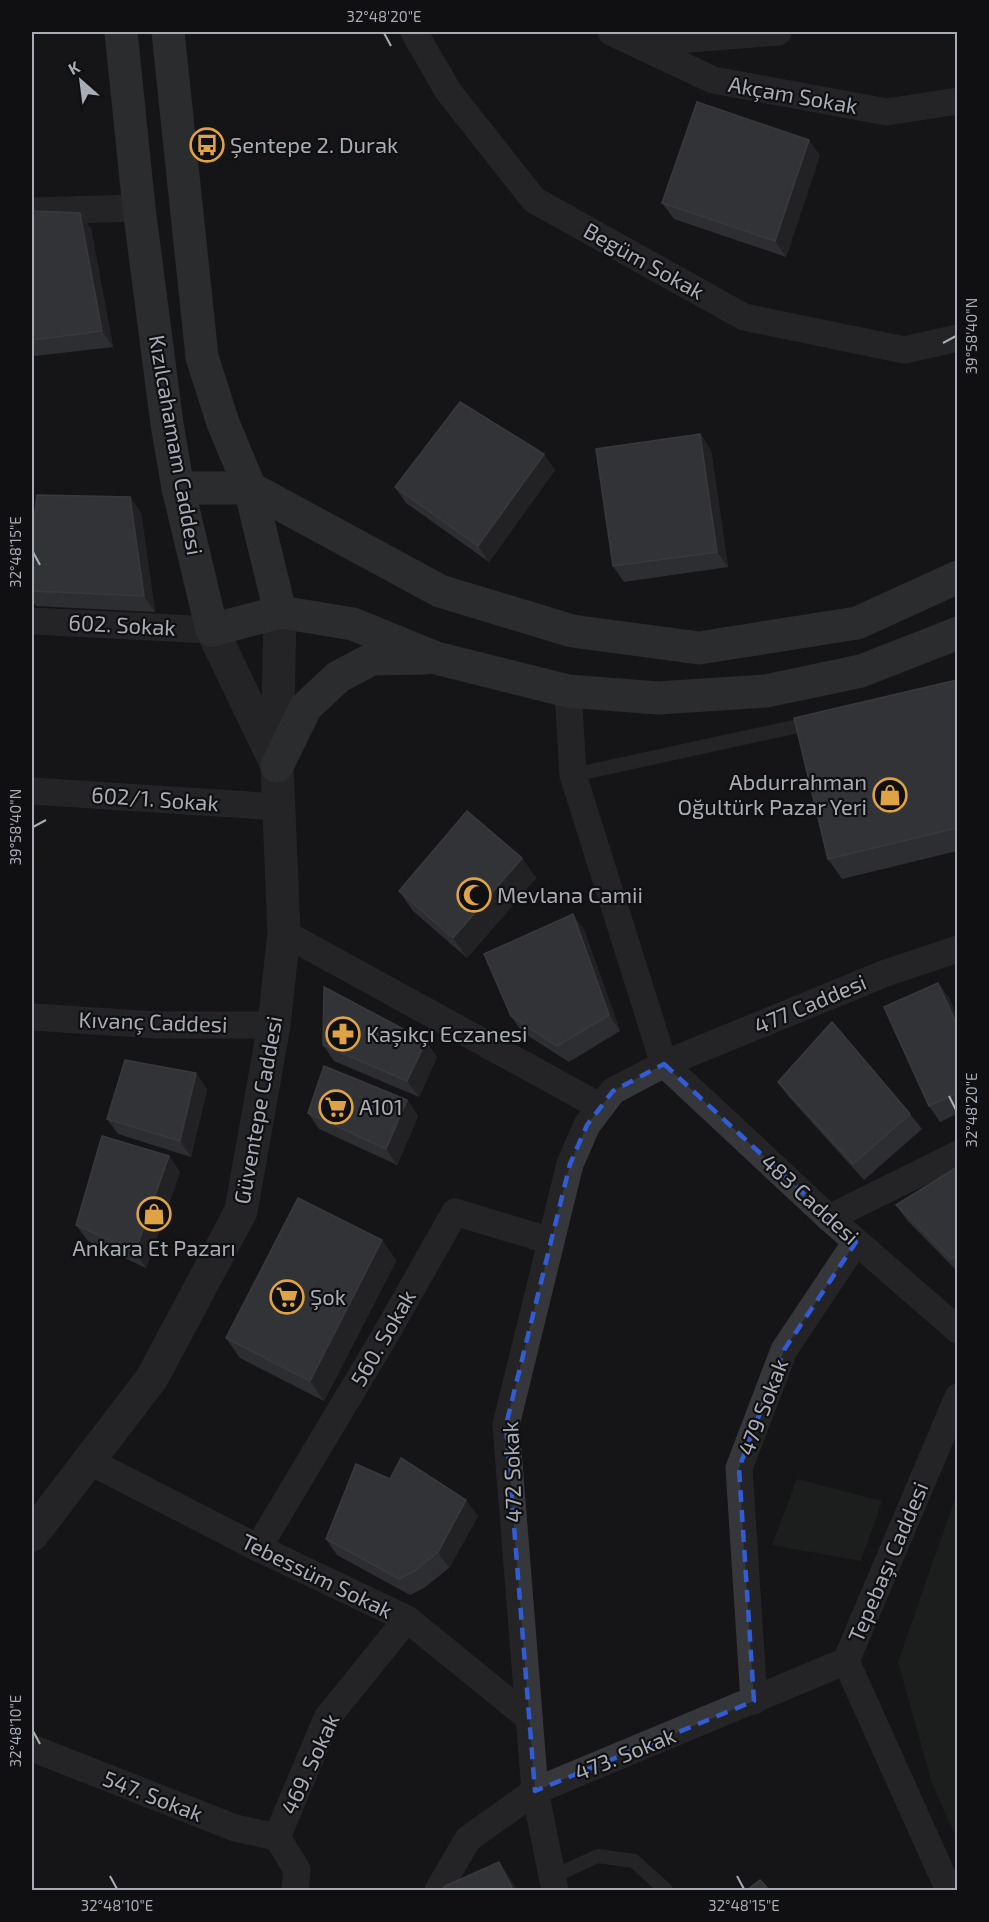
<svg xmlns="http://www.w3.org/2000/svg" width="989" height="1922" font-family="'Exo 2',sans-serif">
	<style>
		.green { fill: #222822 }
		.lines { fill: none; stroke-linecap: round; stroke-linejoin: round }
		.service { stroke: #36373b; stroke-width: 14 }
		.minor { stroke: #36373b; stroke-width: 27 }
		.tertiary { stroke: #36373b; stroke-width: 33 }
		.secondary { stroke: #45474b; stroke-width: 33 }
		.wall { fill: #4b4c51 }
		.shaded-wall { fill: #313235 }
		.building { fill: #55575b; stroke: #626469; stroke-width: 1.5 }
		.marked { fill: none; stroke: #325cd3; stroke-width: 4.5; stroke-dasharray: 12 8; stroke-linejoin: round }
		.ticks { fill: none; stroke: #a8adb5; stroke-width: 2 }
		.labels { text-anchor: middle; stroke-width: 4.5; stroke-linejoin: round; paint-order: stroke }
		.street-label { font-size: 22px; fill: #a8adb5; stroke: #101012 }
		.poi-label { font-size: 22px; fill: #a8adb5; stroke: #101012; text-anchor: start }
		.neatline { fill: none; stroke: #a8adb5; stroke-width: 2 }
		.ticks-label { font-size: 15px; text-anchor: middle; fill: #a8adb5 }
	</style>
	<rect width="100%" height="100%" fill="#151517"/>
	<g class="green">
		<path d="M797,1479L882,1501L861,1561L772,1545Z"/>
		<path d="M957,1493V1840L932,1783L898,1662Z"/>
	</g>
	<g class="lines">
		<g class="service">
			<path d="M573,775L812,723"/>
			<path d="M552,1877L598,1856L634,1861L666,1890"/>
		</g>
		<g class="minor">
			<path d="M414,32L448,91L534,200L744,317L904,350L958,338"/>
			<path d="M611,32L713,80L887,112L958,101"/>
			<path d="M637,43L778,32"/>
			<path d="M32,211L139,208"/>
			<path d="M32,621L212,630"/>
			<path d="M568,691L573,775L664,1064L829,1218L958,1330"/>
			<path d="M32,791L278,807"/>
			<path d="M284,933L601,1107"/>
			<path d="M32,1017L158,1025H274"/>
			<path d="M829,1218L958,1154"/>
			<path d="M89,1461L258,1548L407,1619L529,1718"/>
			<path d="M258,1548L383,1339L455,1212L551,1241"/>
			<path d="M754,1701L739,1468L784,1350L856,1242"/>
			<path d="M32,1748L235,1828L277,1837"/>
			<path d="M295,1890L297,1870L277,1837L327,1718L407,1619"/>
			<path d="M438,1890L468,1839L535,1791L846,1661"/>
			<path d="M555,1890L535,1791L506,1425L570,1164L587,1125L613,1091L664,1064L886,973L958,949"/>
			<path d="M949,1890L846,1661L958,1397"/>
		</g>
		<g class="tertiary">
			<path d="M212,630L274,759"/>
			<path d="M32,1535L152,1378L241,1211L274,1025L284,933L277,766L280,612"/>
		</g>
		<g class="secondary">
			<path d="M121,32L139,208L167,424L178,488L212,630L280,612L353,624L436,658L568,691L658,698L766,691L861,671L958,633"/>
			<path d="M168,32L202,357L223,423L250,488L280,612"/>
			<path d="M178,488H250L440,591L572,631L699,648L857,623L958,577"/>
			<path d="M277,766L306,707L338,677L372,659L426,658"/>
		</g>
	</g>
	<g class="wall">
		<path d="M820,155L786,257L674,219L662,203Z"/>
		<path d="M32,211L80,213L91,229L113,347L35,356L32,351Z"/>
		<path d="M700,434L711,450L728,567L624,582L613,566Z"/>
		<path d="M555,470L489,562L406,503L395,487Z"/>
		<path d="M130,497L141,513L155,612L36,606L32,600V591Z"/>
		<path d="M957,680V851L842,879L828,859Z"/>
		<path d="M522,858L536,878L467,958L413,911L399,891Z"/>
		<path d="M584,930L620,1031L569,1062L522,1032L511,1016Z"/>
		<path d="M938,983L949,998L957,1016V1114L940,1122L929,1106Z"/>
		<path d="M323,1045L437,1057L419,1097L334,1061Z"/>
		<path d="M778,1082L910,1114L922,1129L864,1180L789,1097Z"/>
		<path d="M207,1089L191,1157L118,1134L107,1119Z"/>
		<path d="M407,1100L418,1116L397,1165L319,1129L308,1113Z"/>
		<path d="M169,1156L180,1172L146,1268L88,1241L76,1225Z"/>
		<path d="M957,1167V1271L907,1220L896,1205Z"/>
		<path d="M382,1240L396,1261L324,1401L240,1358L226,1338Z"/>
		<path d="M478,1516L449,1568L424,1588L410,1595L337,1555L326,1539Z"/>
	</g>
	<g class="shaded-wall">
		<path d="M809,140L820,155L786,257L775,241Z"/>
		<path d="M80,213L91,229L113,347L102,331Z"/>
		<path d="M700,434L711,450L728,567L717,552Z"/>
		<path d="M544,454L555,470L489,562L478,546Z"/>
		<path d="M130,497L141,513L155,612L144,596Z"/>
		<path d="M522,858L536,878L467,958L453,938Z"/>
		<path d="M573,914L584,930L620,1031L609,1015Z"/>
		<path d="M938,983L949,998L957,1016V1025Z"/>
		<path d="M426,1041L437,1057L419,1097L407,1081Z"/>
		<path d="M196,1073L207,1089L191,1157L180,1141Z"/>
		<path d="M407,1100L418,1116L397,1165L386,1149Z"/>
		<path d="M169,1156L180,1172L146,1268L135,1252Z"/>
		<path d="M382,1240L396,1261L324,1401L310,1381Z"/>
		<path d="M466,1500L478,1516L449,1568L438,1552Z"/>
		<path d="M499,1862L510,1878L517,1890H513Z"/>
	</g>
	<g class="building">
		<path d="M697,102L809,140L775,241L662,203Z"/>
		<path d="M32,211L80,213L102,331L32,340Z"/>
		<path d="M460,402L544,454L478,546L395,487Z"/>
		<path d="M700,434L717,552L613,566L596,449Z"/>
		<path d="M37,495L130,497L144,596L32,591V537Z"/>
		<path d="M957,680V828L828,859L794,718Z"/>
		<path d="M467,811L522,858L453,938L399,891Z"/>
		<path d="M573,914L609,1015L557,1046L511,1016L484,954Z"/>
		<path d="M938,983L957,1025V1093L929,1106L884,1007Z"/>
		<path d="M324,987L426,1041L407,1081L323,1045Z"/>
		<path d="M832,1022L910,1114L853,1164L778,1082Z"/>
		<path d="M125,1060L196,1073L180,1141L107,1119Z"/>
		<path d="M324,1066L407,1100L386,1149L308,1113Z"/>
		<path d="M102,1136L169,1156L135,1252L76,1225Z"/>
		<path d="M957,1167V1255L951,1259L896,1205Z"/>
		<path d="M298,1198L382,1240L310,1381L226,1338Z"/>
		<path d="M401,1458L466,1500L438,1552L413,1572L399,1579L326,1539L356,1464L390,1479Z"/>
		<path d="M499,1862L513,1890H442L445,1886Z"/>
		<path d="M760,1880L769,1890H747Z"/>
	</g>
	<path d="M0 0H989V1922H0ZM664,1064L856,1242L784,1350L739,1468L754,1701L535,1791L506,1425L570,1164L587,1125L613,1091Z" fill="#151517" fill-opacity=".55" fill-rule="evenodd"/>
	<path class="marked" d="M664,1064L856,1242L784,1350L739,1468L754,1701L535,1791L506,1425L570,1164L587,1125L613,1091Z"/>
	<path class="ticks" d="M384,33L391,46M943,343L956,336M33,552L40,565M33,827L46,820M949,1096L956,1110M33,1731L40,1744M110,1876L117,1889M737,1876L744,1889"/>
	<defs>
		<symbol id="bus-ring" viewBox="-11 -11 22 22"><circle r="9.5" fill="#101012" stroke="#dfa345" stroke-width="1.5"/><path d="M-5-6H5V4H4V6H2V4H-2V6H-4V4H-5ZM-3.5-4V0h7V-4ZM-3.5 1.2v1.5H-2V1.2ZM2 1.2v1.5H3.5V1.2Z" fill="#dfa345"/></symbol>
		<symbol id="shop-ring" viewBox="-11 -11 22 22"><circle r="9.5" fill="#101012" stroke="#dfa345" stroke-width="1.5"/><path d="M-5-2.5h2.3a2.7 3.5 0 0 1 5.4 0H5L5.5 6h-11ZM-1.5-2.5h3a1.5 2.3 0 0 0-3 0Z" fill="#dfa345"/></symbol>
		<symbol id="mosque-ring" viewBox="-11 -11 22 22"><circle r="9.5" fill="#101012" stroke="#dfa345" stroke-width="1.5"/><path d="M3.5-4.9A6 6 0 1 0 3.5 4.9A5 5 0 1 1 3.5-4.9Z" fill="#dfa345"/></symbol>
		<symbol id="pharmacy-ring" viewBox="-11 -11 22 22"><circle r="9.5" fill="#101012" stroke="#dfa345" stroke-width="1.5"/><path d="M-2-6h4v4h4v4h-4v4h-4v-4h-4v-4h4Z" fill="#dfa345"/></symbol>
		<symbol id="supermarket-ring" viewBox="-11 -11 22 22"><circle r="9.5" fill="#101012" stroke="#dfa345" stroke-width="1.5"/><path d="M-6-5.5h2.5l.6 2H6L4.5 2H-2.5L-4.4-4H-6ZM-1.5 3.2a1.3 1.3 0 1 0 .1 0ZM3 3.2a1.3 1.3 0 1 0 .1 0Z" fill="#dfa345"/></symbol>
	</defs>
	<g fill-rule="evenodd">
		<use href="#bus-ring" x="188" y="126" width="38" height="38"/>
		<use href="#shop-ring" x="871" y="776" width="38" height="38"/>
		<use href="#mosque-ring" x="455" y="876" width="38" height="38"/>
		<use href="#pharmacy-ring" x="324" y="1015" width="38" height="38"/>
		<use href="#supermarket-ring" x="317" y="1088" width="38" height="38"/>
		<use href="#shop-ring" x="135" y="1195" width="38" height="38"/>
		<use href="#supermarket-ring" x="268" y="1278" width="38" height="38"/>
	</g>
	<g class="labels">
		<g class="street-label">
			<text transform="translate(793 95) rotate(10)" y="8">Akçam Sokak</text>
			<text transform="translate(644 261) rotate(29)" y="8">Begüm Sokak</text>
			<text transform="translate(176 445) rotate(80)" y="8">Kızılcahamam Caddesi</text>
			<text transform="translate(122 625) rotate(3)" y="8">602. Sokak</text>
			<text transform="translate(155 799) rotate(4)" y="8">602/1. Sokak</text>
			<text transform="translate(810 1004) rotate(-23)" y="8">477 Caddesi</text>
			<text transform="translate(153 1022) rotate(2)" y="8">Kıvanç Caddesi</text>
			<text transform="translate(258 1110) rotate(-80)" y="8">Güventepe Caddesi</text>
			<text transform="translate(810 1199) rotate(42)" y="8">483 Caddesi</text>
			<text transform="translate(383 1338) rotate(-60)" y="8">560. Sokak</text>
			<text transform="translate(763 1407) rotate(-69)" y="8">479 Sokak</text>
			<text transform="translate(512 1472) rotate(-92)" y="8">472 Sokak</text>
			<text transform="translate(888 1562) rotate(-67)" y="8">Tepebaşı Caddesi</text>
			<text transform="translate(317 1576) rotate(26)" y="8">Tebessüm Sokak</text>
			<text transform="translate(625 1754) rotate(-22)" y="8">473. Sokak</text>
			<text transform="translate(310 1764) rotate(-65)" y="8">469. Sokak</text>
			<text transform="translate(153 1796) rotate(21)" y="8">547. Sokak</text>
		</g>
		<g class="poi-label">
			<text x="230" y="153">Şentepe 2. Durak</text>
			<text x="867" y="790" text-anchor="end">Abdurrahman<tspan x="867" dy="25">Oğultürk Pazar Yeri</tspan></text>
			<text x="497" y="903">Mevlana Camii</text>
			<text x="366" y="1042">Kaşıkçı Eczanesi</text>
			<text x="359" y="1115">A101</text>
			<text x="154" y="1256" text-anchor="middle">Ankara Et Pazarı</text>
			<text x="310" y="1305">Şok</text>
		</g>
	</g>
	<rect width="989" height="1922" fill="none" stroke="#101012" stroke-width="66"/>
	<g transform="translate(81 81) rotate(332)" stroke="#101012" stroke-width="4.5" paint-order="stroke">
	<path d="M0-4.5L10 22L0 15L-10 22Z" fill="#a8adb5"/>
	<text y="-9" font-size="16" font-weight="bold" text-anchor="middle" fill="#a8adb5">K</text>
	</g>
	<rect x="33" y="33" width="923" height="1856" class="neatline"/>
	<g class="ticks-label">
		<text x="384" y="22">32°48'20"E</text>
		<text transform="translate(972 336) rotate(-90)" y="5">39°58'40"N</text>
		<text transform="translate(16 552) rotate(-90)" y="5">32°48'15"E</text>
		<text transform="translate(16 827) rotate(-90)" y="5">39°58'40"N</text>
		<text transform="translate(972 1110) rotate(-90)" y="5">32°48'20"E</text>
		<text transform="translate(16 1731) rotate(-90)" y="5">32°48'10"E</text>
		<text x="117" y="1911">32°48'10"E</text>
		<text x="744" y="1911">32°48'15"E</text>
	</g>
</svg>
